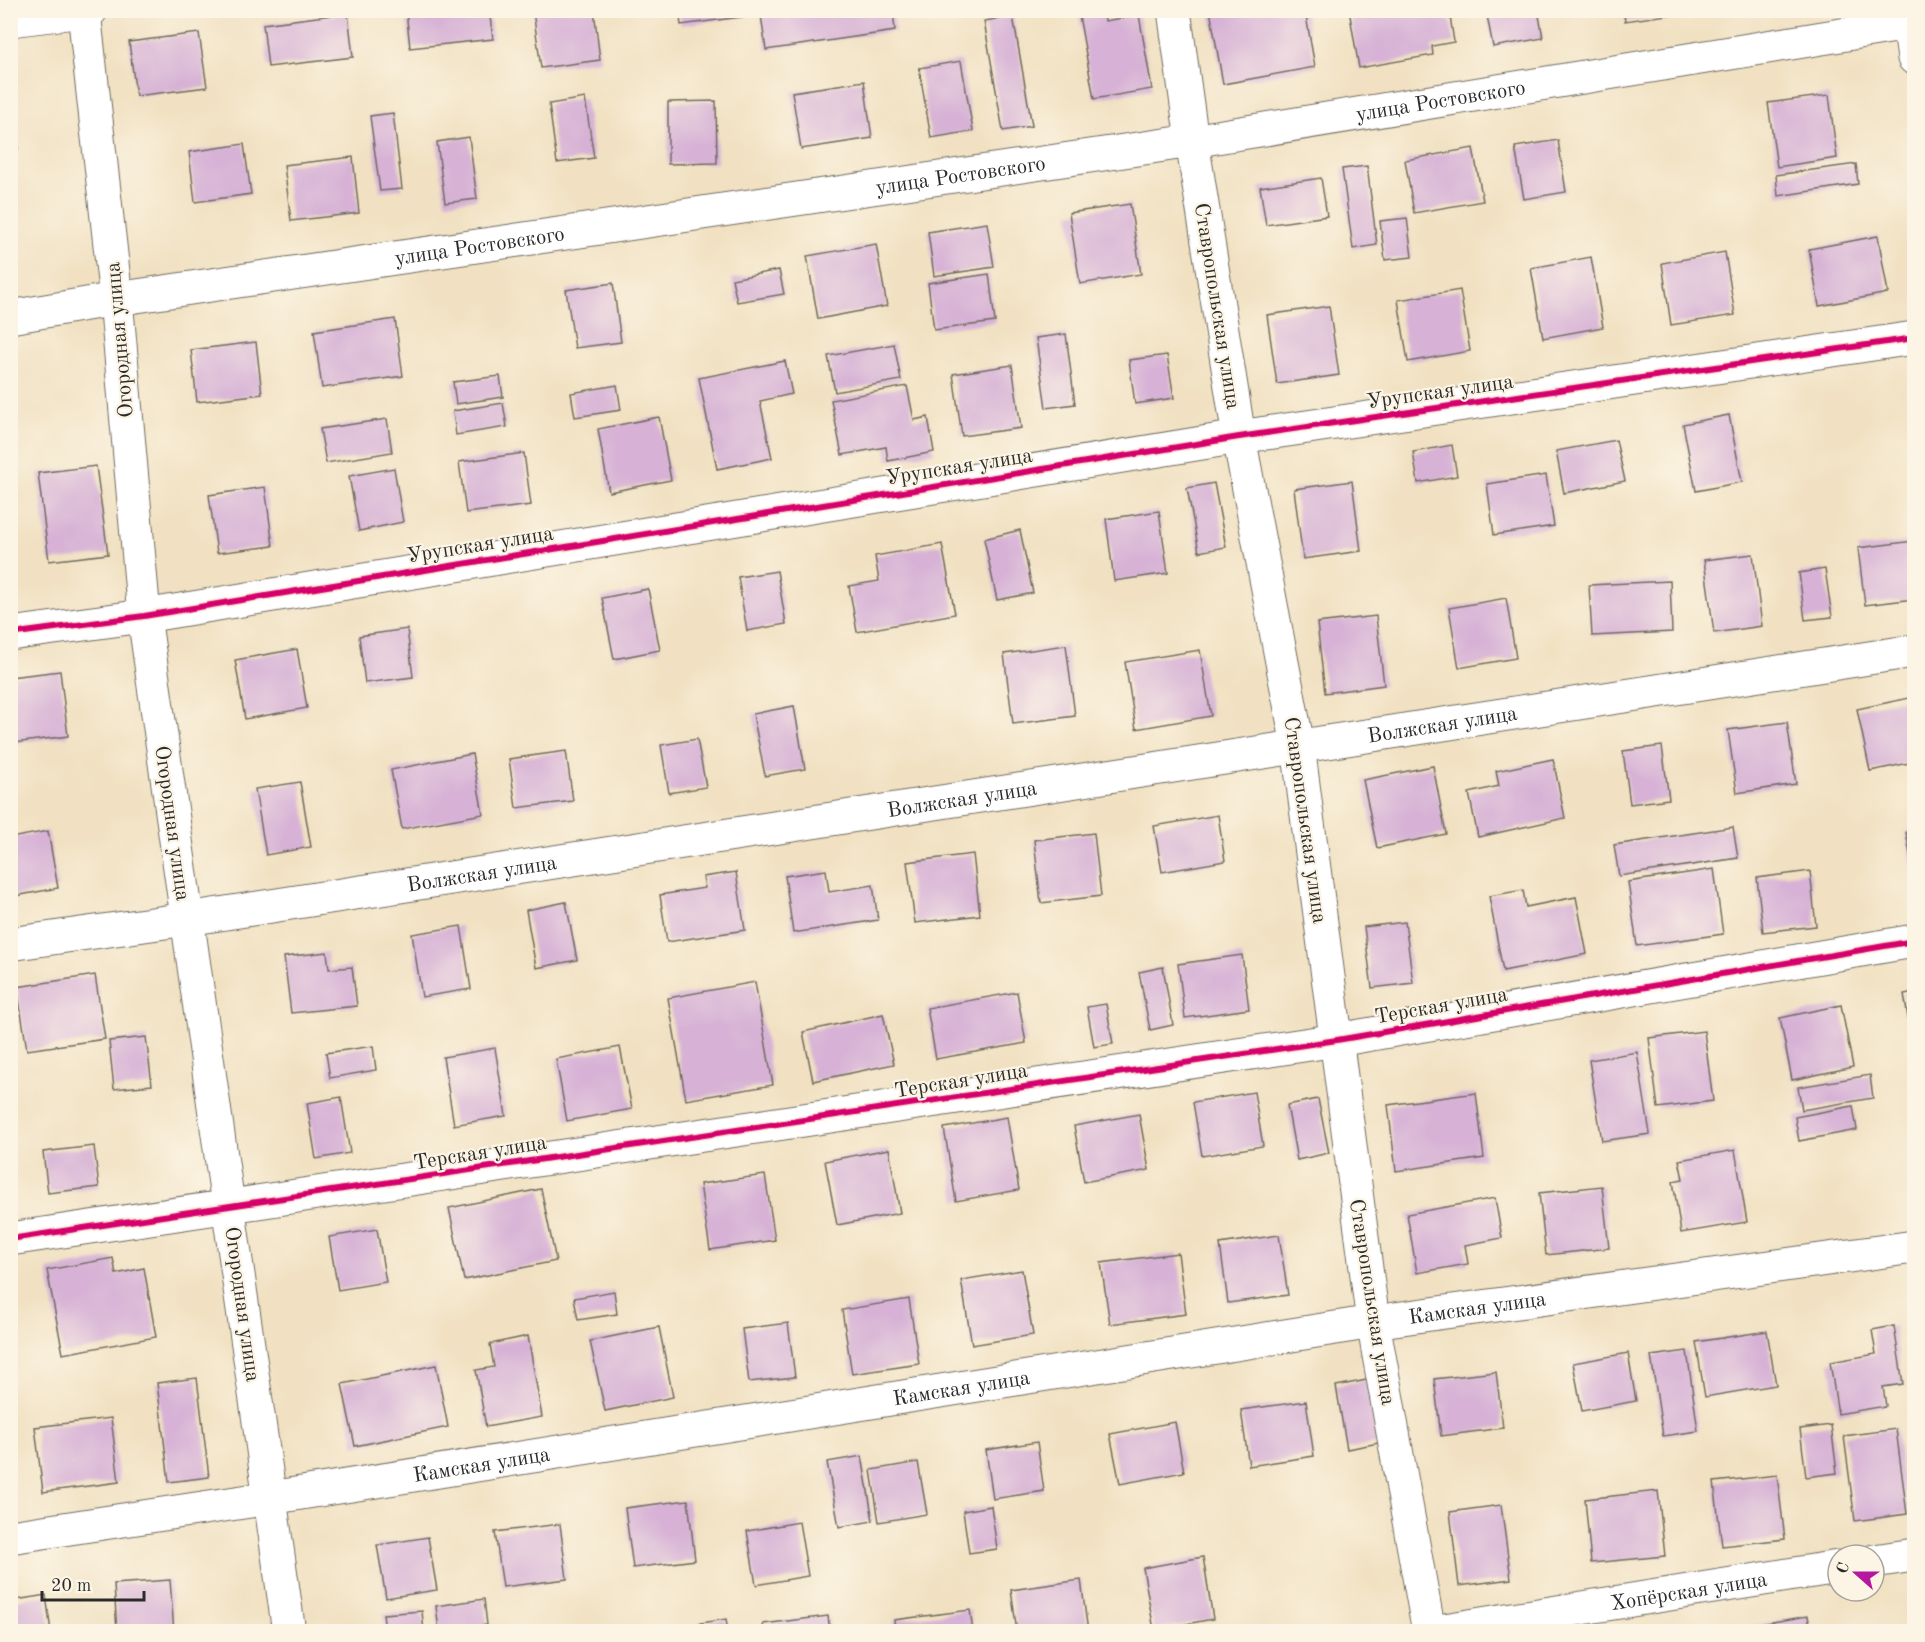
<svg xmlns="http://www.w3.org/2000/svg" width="1925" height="1642" font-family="'Old Standard TT',serif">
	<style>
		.building { fill: #d7b2d6 }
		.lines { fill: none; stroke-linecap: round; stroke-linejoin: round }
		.street-casing { stroke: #706b60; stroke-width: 35 }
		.secondary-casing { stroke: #706b60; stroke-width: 35 }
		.street { stroke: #fff; stroke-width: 33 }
		.secondary { stroke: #fff; stroke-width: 33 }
		.cycleway-casing { stroke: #fcf5e5; stroke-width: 10 }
		.cycleway { stroke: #d6006c; stroke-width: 6 }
		.labels { text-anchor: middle; stroke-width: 4.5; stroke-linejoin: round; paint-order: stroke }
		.street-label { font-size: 21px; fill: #2b2b2b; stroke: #fcf5e5 }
	</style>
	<rect width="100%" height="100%" fill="#fcf5e5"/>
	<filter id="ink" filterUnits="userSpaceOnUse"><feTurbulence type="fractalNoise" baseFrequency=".0167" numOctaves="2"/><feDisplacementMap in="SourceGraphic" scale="12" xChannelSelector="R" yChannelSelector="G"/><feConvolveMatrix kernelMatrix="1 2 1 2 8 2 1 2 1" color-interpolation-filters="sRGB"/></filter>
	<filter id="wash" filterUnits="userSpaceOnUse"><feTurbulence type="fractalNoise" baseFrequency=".008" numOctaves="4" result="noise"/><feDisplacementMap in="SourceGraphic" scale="24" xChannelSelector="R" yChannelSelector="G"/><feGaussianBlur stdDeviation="1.35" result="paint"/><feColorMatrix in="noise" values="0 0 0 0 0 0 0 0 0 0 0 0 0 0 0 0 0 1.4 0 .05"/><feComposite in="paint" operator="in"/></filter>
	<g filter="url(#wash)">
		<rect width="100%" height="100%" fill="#f1e1c2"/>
		<g id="blocks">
			<g class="building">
				<path d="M406,10H489L493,39L410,48Z"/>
				<path d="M594,10L600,60L541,68L533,11Z"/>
				<path d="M679,10H747L748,16L681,25Z"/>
				<path d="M791,10H893L895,31L766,50L761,15Z"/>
				<path d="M1078,10H1103L1105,21L1139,15L1152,89L1094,99Z"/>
				<path d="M1210,10H1305L1315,67L1223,84Z"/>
				<path d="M1349,10H1449L1454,42L1432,46L1433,55L1359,68Z"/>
				<path d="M1486,10H1538L1543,38L1493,47Z"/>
				<path d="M1623,10H1688L1689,12L1625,21Z"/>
				<path d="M348,13L353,57L268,67L263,24Z"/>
				<path d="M1013,16L1032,126L1003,131L984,21Z"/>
				<path d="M199,33L207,87L136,96L129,42Z"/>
				<path d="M961,61L973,131L931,138L919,68Z"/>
				<path d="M864,81L872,138L801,149L792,92Z"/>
				<path d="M1829,95L1837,158L1777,167L1768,103Z"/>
				<path d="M585,98L594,158L557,163L549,104Z"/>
				<path d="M716,101L717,163L668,164V102Z"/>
				<path d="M393,113L402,189L380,191L370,116Z"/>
				<path d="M10,123H13L18,149L10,151Z"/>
				<path d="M469,137L477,199L445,203L437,142Z"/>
				<path d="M1558,140L1566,192L1524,199L1515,147Z"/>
				<path d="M244,144L251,194L195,202L189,152Z"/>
				<path d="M1473,148L1483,201L1414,213L1405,160Z"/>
				<path d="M353,157L359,213L291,221L284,165Z"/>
				<path d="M1856,164L1858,184L1778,196L1776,175Z"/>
				<path d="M1367,166L1377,245L1353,249L1342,169Z"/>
				<path d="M1321,178L1327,216L1266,225L1260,187Z"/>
				<path d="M1130,204L1141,274L1080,284L1069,213Z"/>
				<path d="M1407,218L1412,257L1385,260L1380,221Z"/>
				<path d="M987,223L994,267L934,276L928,232Z"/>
				<path d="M1878,236L1888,293L1819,306L1809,249Z"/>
				<path d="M876,244L887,306L818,319L807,256Z"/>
				<path d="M1725,252L1735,315L1671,325L1662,263Z"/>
				<path d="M1591,257L1603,327L1543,338L1531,268Z"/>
				<path d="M779,270L784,294L737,302L732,279Z"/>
				<path d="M989,274L995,322L934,330L928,283Z"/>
				<path d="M613,283L621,342L575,348L566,290Z"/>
				<path d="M1460,290L1470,351L1408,362L1398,300Z"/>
				<path d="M1329,306L1339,375L1277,384L1267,315Z"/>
				<path d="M395,319L403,376L322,388L314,331Z"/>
				<path d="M1066,334L1075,404L1046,408L1036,338Z"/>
				<path d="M256,342L262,394L197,402L191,350Z"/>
				<path d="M894,344L901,380L835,392L828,356Z"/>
				<path d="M1167,355L1174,398L1135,404L1129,360Z"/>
				<path d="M785,361L792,394L760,401L772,458L717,469L699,378Z"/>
				<path d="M1012,365L1021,428L962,436L953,374Z"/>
				<path d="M500,376L503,397L456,404L453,382Z"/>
				<path d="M617,385L621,410L575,417L571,393Z"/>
				<path d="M907,386L914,420L928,417L934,452L888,461L886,447L842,455L831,400Z"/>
				<path d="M503,403L507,427L456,435L453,411Z"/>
				<path d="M1729,415L1742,482L1696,491L1683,424Z"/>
				<path d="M659,417L671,480L609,492L598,429Z"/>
				<path d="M387,419L392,452L326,463L320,429Z"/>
				<path d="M1616,440L1625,481L1564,493L1556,451Z"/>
				<path d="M1452,445L1457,476L1418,483L1413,452Z"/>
				<path d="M524,453L531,505L466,513L459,462Z"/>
				<path d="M96,466L108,554L49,561L38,473Z"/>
				<path d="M394,468L403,522L359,531L349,476Z"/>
				<path d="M1546,475L1554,526L1494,535L1487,484Z"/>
				<path d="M1352,481L1361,551L1303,559L1294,489Z"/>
				<path d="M1214,483L1226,547L1199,552L1187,488Z"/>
				<path d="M265,487L273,546L217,553L209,495Z"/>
				<path d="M1159,511L1168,573L1114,581L1106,519Z"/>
				<path d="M1020,530L1033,593L997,600L984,539Z"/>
				<path d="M1914,541V599L1865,605L1858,548Z"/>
				<path d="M942,544L955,614L857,632L849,586L879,581L875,556Z"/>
				<path d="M1753,554L1762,626L1714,633L1704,560Z"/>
				<path d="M1825,569L1832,617L1805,620L1799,573Z"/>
				<path d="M777,571L786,624L747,631L738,577Z"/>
				<path d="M1670,581L1672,632L1592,636L1589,585Z"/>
				<path d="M648,589L660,650L614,659L602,598Z"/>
				<path d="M1506,598L1516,658L1459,668L1449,608Z"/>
				<path d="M1376,616L1384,685L1325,693L1317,623Z"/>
				<path d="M407,629L413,677L365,683L359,636Z"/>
				<path d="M1066,645L1075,716L1013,724L1004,654Z"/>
				<path d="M297,649L307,708L245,719L235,660Z"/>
				<path d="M1200,650L1211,716L1136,729L1125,662Z"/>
				<path d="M60,671L68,736L14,743L10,716V677Z"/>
				<path d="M1914,697V762L1870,771L1857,709Z"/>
				<path d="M794,706L805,769L765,776L753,714Z"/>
				<path d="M1787,722L1796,784L1737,793L1728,730Z"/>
				<path d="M697,739L706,787L669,793L661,745Z"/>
				<path d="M1662,746L1669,799L1630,804L1623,751Z"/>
				<path d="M566,751L573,801L516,808L509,759Z"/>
				<path d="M472,754L483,814L402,829L391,770Z"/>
				<path d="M1553,759L1565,818L1478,837L1469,793L1499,786L1496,771Z"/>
				<path d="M1433,766L1446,834L1377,848L1363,780Z"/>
				<path d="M300,782L311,847L266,855L255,789Z"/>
				<path d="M1218,815L1225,861L1162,872L1154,826Z"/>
				<path d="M1733,827L1738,858L1619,876L1614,845Z"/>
				<path d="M1914,830V871H1913L1906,832Z"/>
				<path d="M48,831L58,888L10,897V838Z"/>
				<path d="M1094,833L1101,896L1041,903L1034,840Z"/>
				<path d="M973,854L980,915L915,923L907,862Z"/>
				<path d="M1714,869L1723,934L1637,946L1628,882Z"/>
				<path d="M826,870L829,892L873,885L878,920L793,933L785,876Z"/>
				<path d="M1810,871L1816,926L1763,932L1757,878Z"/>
				<path d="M736,872L745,930L667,942L660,895L705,888L703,877Z"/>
				<path d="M1523,890L1526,907L1576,897L1587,954L1503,971L1489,896Z"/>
				<path d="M566,902L577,960L536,968L526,910Z"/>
				<path d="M1405,922L1413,983L1372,988L1364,927Z"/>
				<path d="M461,926L471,989L422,997L412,934Z"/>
				<path d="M327,952L329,969L352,967L357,1006L291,1013L284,957Z"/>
				<path d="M1242,955L1249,1009L1185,1018L1178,964Z"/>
				<path d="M1163,967L1173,1025L1150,1030L1139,972Z"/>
				<path d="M95,975L105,1039L27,1050L17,987Z"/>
				<path d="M755,982L773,1085L686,1100L668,998Z"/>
				<path d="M1017,992L1026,1043L936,1059L927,1008Z"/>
				<path d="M1914,992V1047H1913L1904,994Z"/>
				<path d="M1106,1004L1113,1044L1094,1047L1087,1007Z"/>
				<path d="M1841,1005L1853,1067L1792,1080L1780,1018Z"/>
				<path d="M883,1014L894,1064L813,1081L803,1032Z"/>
				<path d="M1704,1031L1713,1101L1658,1108L1649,1038Z"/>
				<path d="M146,1037L152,1085L114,1089L109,1041Z"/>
				<path d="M373,1046L376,1070L330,1078L326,1053Z"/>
				<path d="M620,1047L632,1109L567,1121L556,1059Z"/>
				<path d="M495,1048L506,1116L454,1125L443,1057Z"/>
				<path d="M1637,1052L1650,1134L1602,1141L1589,1060Z"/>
				<path d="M1870,1075L1873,1098L1802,1110L1798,1087Z"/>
				<path d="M1254,1092L1263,1146L1202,1156L1193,1102Z"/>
				<path d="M1476,1093L1484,1158L1396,1171L1388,1105Z"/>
				<path d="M341,1097L350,1153L316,1159L307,1103Z"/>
				<path d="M1318,1099L1329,1153L1297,1160L1287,1105Z"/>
				<path d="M1853,1106L1857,1130L1799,1141L1795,1117Z"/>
				<path d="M1139,1114L1149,1170L1084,1182L1074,1126Z"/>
				<path d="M1007,1117L1019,1190L956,1201L944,1128Z"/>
				<path d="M94,1146L99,1187L48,1193L43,1152Z"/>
				<path d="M889,1149L900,1213L837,1225L825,1161Z"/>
				<path d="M1735,1150L1747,1222L1681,1233L1673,1181L1683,1179L1679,1160Z"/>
				<path d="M765,1175L775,1240L710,1250L700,1184Z"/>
				<path d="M1602,1186L1609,1248L1546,1255L1539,1193Z"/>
				<path d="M541,1189L556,1261L464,1280L449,1208Z"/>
				<path d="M1495,1198L1502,1238L1465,1245L1468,1264L1417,1273L1407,1214Z"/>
				<path d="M377,1229L386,1282L338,1290L329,1237Z"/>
				<path d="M1279,1235L1288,1295L1228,1303L1220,1244Z"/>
				<path d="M1178,1253L1186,1314L1110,1324L1101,1263Z"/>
				<path d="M113,1258L116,1274L144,1268L156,1337L63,1354L47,1270Z"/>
				<path d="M1022,1270L1033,1335L972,1345L961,1280Z"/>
				<path d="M614,1291L617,1314L578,1320L574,1298Z"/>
				<path d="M909,1299L919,1364L852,1374L842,1310Z"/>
				<path d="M788,1323L795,1377L749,1382L742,1329Z"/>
				<path d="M1894,1326L1903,1384L1883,1387L1886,1406L1838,1414L1830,1362L1876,1354L1872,1330Z"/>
				<path d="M659,1327L673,1397L605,1411L590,1341Z"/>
				<path d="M1767,1331L1776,1385L1705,1397L1696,1342Z"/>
				<path d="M528,1336L542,1417L486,1427L476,1370L494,1367L490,1344Z"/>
				<path d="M1687,1351L1698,1431L1663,1436L1651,1356Z"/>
				<path d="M1628,1353L1636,1401L1582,1411L1573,1363Z"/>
				<path d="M436,1365L448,1427L355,1446L342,1384Z"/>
				<path d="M1496,1372L1503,1428L1441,1436L1434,1379Z"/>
				<path d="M197,1378L209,1477L169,1482L157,1383Z"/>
				<path d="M1367,1380L1379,1443L1347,1449L1336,1386Z"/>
				<path d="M1306,1401L1314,1456L1249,1466L1241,1410Z"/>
				<path d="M111,1418L119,1482L43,1492L35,1427Z"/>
				<path d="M1175,1422L1184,1472L1120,1484L1110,1434Z"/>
				<path d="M1831,1425L1837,1473L1806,1477L1800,1429Z"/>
				<path d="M1896,1429L1907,1514L1855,1521L1844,1436Z"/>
				<path d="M1037,1442L1044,1491L993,1499L986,1450Z"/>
				<path d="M862,1456L873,1521L839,1527L827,1462Z"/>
				<path d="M918,1462L927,1514L879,1522L871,1470Z"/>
				<path d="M1777,1475L1785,1539L1722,1546L1714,1482Z"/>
				<path d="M1658,1491L1665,1556L1591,1563L1585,1499Z"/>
				<path d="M688,1500L695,1560L633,1568L625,1508Z"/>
				<path d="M1501,1505L1511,1579L1459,1586L1450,1512Z"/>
				<path d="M991,1506L997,1549L969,1553L963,1511Z"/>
				<path d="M799,1522L808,1576L756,1585L747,1531Z"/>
				<path d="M560,1524L567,1579L503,1587L495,1532Z"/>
				<path d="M428,1537L437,1590L386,1598L377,1545Z"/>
				<path d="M1203,1557L1213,1619L1154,1630L1143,1568Z"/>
				<path d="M170,1580L174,1632H117L114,1584Z"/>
				<path d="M1081,1580L1088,1632H1017L1011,1590Z"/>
				<path d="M46,1595L51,1632H10V1601Z"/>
				<path d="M484,1599L487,1625L439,1631L436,1606Z"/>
				<path d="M970,1610L973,1632H895L894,1620Z"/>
				<path d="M422,1611L424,1632H385L383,1614Z"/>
				<path d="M828,1616L830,1632H764L763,1624Z"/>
				<path d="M1808,1616L1811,1632H1738V1628Z"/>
				<path d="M726,1619L728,1632H702L700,1623Z"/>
			</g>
		</g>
	</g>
	<g filter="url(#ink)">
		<use href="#blocks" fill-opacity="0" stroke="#706b60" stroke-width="1.5"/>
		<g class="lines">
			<defs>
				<g id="street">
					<path d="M1907,10L1914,58"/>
					<path d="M10,20L91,10"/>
					<path d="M10,317L116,299L84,12"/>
					<path d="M10,634L144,616L1239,437L1914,338"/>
					<path id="s1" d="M10,944L187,919L1914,651"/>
					<path d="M10,1239L1337,1040L1914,941"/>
					<path id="s2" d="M10,1537L270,1498L1373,1322L1914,1247"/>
					<path d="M1874,1561L1914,1555"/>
					<path id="s3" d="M1429,1632L1373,1322L1298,746L1239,437L1192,141L1908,24"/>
					<path id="s4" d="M1432,1632L1838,1567"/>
				</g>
				<g id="secondary">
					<path id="s5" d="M289,1632L144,616L116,299L1192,141L1174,10"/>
				</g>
			</defs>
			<use href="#street" class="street-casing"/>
			<use href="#secondary" class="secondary-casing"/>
			<use href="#street" class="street"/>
			<use href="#secondary" class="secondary"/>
			<defs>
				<g id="cycleway">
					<path d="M10,634L144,616L1239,437L1914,338"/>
					<path d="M10,1239L1337,1040L1914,941"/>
				</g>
			</defs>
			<use href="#cycleway" class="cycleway-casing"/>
			<use href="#cycleway" class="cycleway"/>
		</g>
	</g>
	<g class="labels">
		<g class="street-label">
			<text dy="7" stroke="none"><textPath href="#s3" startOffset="1762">улица Ростовского</textPath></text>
			<text dy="7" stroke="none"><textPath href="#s5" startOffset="2198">улица Ростовского</textPath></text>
			<text dy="7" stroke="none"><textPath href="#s5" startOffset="1712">улица Ростовского</textPath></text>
			<text transform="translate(1218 306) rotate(81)" y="7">Ставропольская улица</text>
			<text transform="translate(119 340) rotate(-95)" y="7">Огородная улица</text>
			<text transform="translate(1440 391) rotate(-8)" y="7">Урупская улица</text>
			<text transform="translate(959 466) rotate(-9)" y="7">Урупская улица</text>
			<text transform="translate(480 544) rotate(-9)" y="7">Урупская улица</text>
			<text dy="7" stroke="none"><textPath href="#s1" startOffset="1449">Волжская улица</textPath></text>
			<text dy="7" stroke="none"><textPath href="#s1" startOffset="963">Волжская улица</textPath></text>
			<text transform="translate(1306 820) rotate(82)" y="7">Ставропольская улица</text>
			<text transform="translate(173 823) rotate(82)" y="7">Огородная улица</text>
			<text dy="7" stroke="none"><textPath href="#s1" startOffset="477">Волжская улица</textPath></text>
			<text transform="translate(1441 1005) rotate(-10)" y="7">Терская улица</text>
			<text transform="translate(961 1080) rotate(-9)" y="7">Терская улица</text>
			<text transform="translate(480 1152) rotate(-9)" y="7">Терская улица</text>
			<text transform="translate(1373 1302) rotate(81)" y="7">Ставропольская улица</text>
			<text transform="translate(243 1304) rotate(82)" y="7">Огородная улица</text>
			<text dy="7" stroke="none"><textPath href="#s2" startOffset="1485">Камская улица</textPath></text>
			<text dy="7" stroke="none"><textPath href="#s2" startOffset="963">Камская улица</textPath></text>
			<text dy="7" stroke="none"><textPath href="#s2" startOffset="477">Камская улица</textPath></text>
			<text dy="7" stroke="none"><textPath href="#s4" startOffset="260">Хопёрская улица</textPath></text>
		</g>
	</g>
	<rect width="1925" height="1642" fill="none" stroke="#fcf5e5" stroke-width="36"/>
	<g transform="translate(1856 1573) rotate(291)"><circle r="28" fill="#fcf5e5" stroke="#a8a49b" stroke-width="1.5"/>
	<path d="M0-4.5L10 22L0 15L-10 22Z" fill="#b5179e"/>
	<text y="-9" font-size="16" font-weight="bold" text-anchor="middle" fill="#2b2b2b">С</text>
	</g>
	<path d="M42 1591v9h102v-9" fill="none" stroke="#2b2b2b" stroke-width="3"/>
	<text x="51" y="1591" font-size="18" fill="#2b2b2b" stroke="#fcf5e5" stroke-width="4.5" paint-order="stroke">20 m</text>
</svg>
